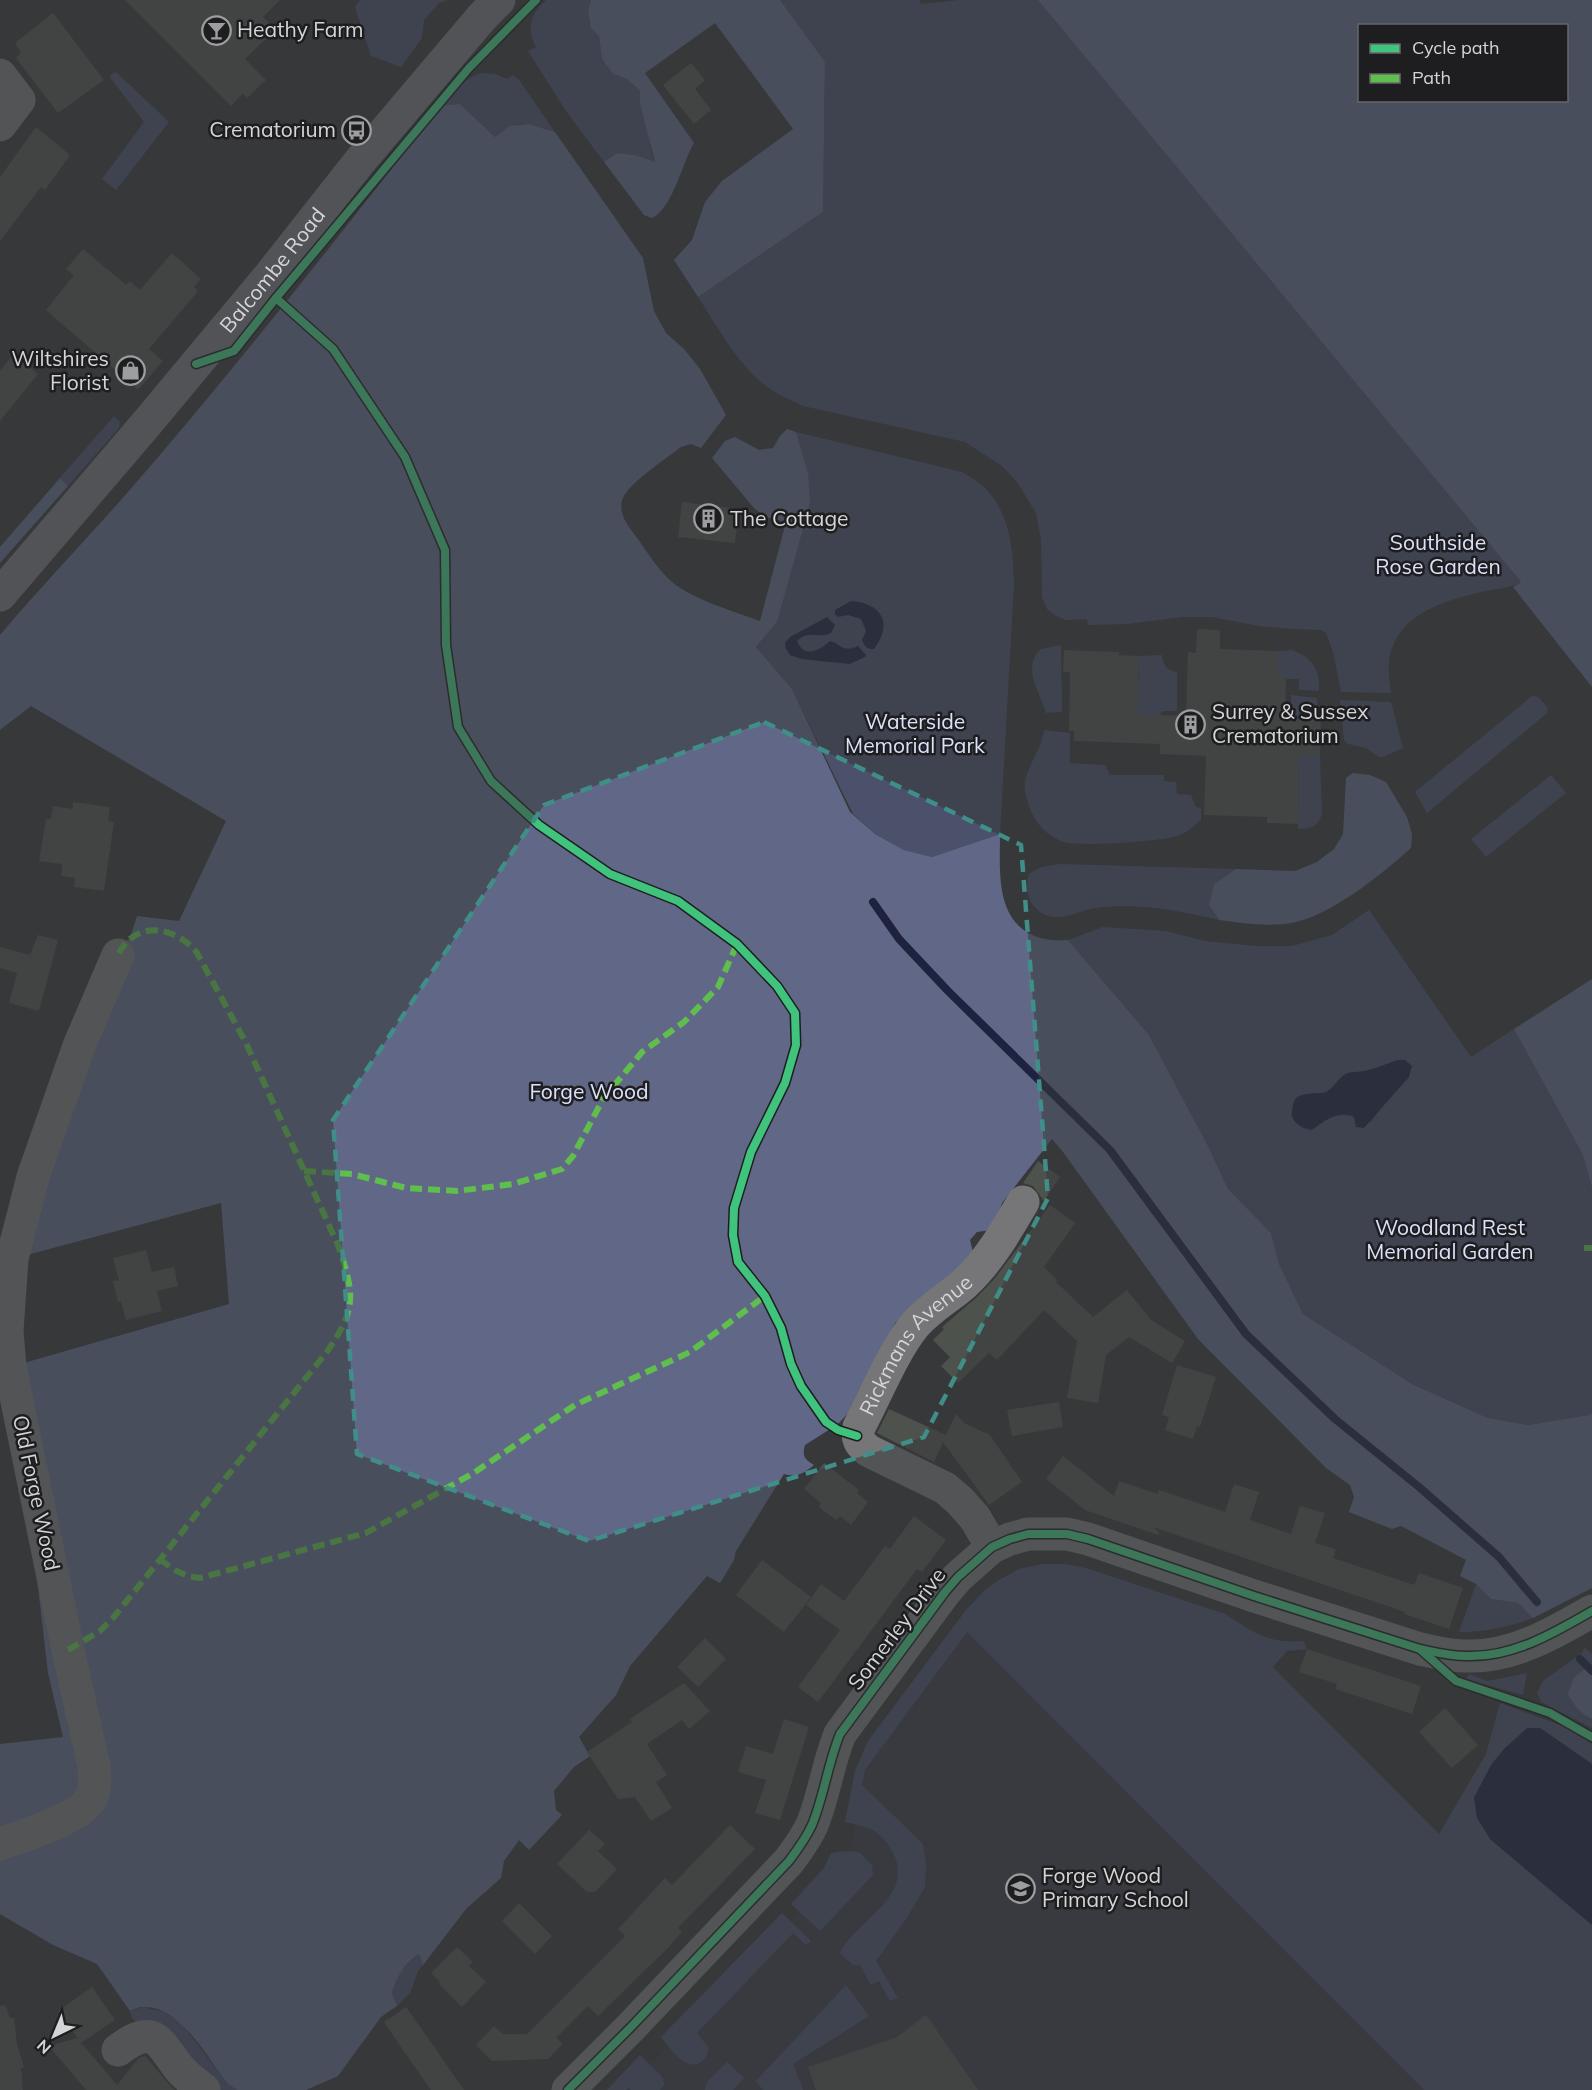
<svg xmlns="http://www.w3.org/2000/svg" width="1592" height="2090" font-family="Mulish,sans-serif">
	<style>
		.built { fill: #3a3c46 }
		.green { fill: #4b506b; fill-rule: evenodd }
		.forest { fill: #616887; fill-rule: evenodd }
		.water { fill: #1e223e }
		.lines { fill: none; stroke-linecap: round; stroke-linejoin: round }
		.stream { stroke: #1e223e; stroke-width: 8 }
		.building { fill: #4e524d }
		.minor { stroke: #767678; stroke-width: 33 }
		.major { stroke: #73747a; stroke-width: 33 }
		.quiet { stroke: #5fbe4e; stroke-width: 6; stroke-dasharray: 12 6; stroke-linecap: butt }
		.cycleway-casing { stroke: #1e1e20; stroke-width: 11 }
		.cycleway { stroke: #40c37c; stroke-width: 8 }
		.marked { fill: none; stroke: #408e88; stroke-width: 4.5; stroke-dasharray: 12 8; stroke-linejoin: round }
		.labels { text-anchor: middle; stroke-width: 5; stroke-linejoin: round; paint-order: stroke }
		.poi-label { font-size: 21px; fill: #d4d5d7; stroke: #1e1e20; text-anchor: start }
		.street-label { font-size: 21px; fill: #d4d5d7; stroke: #1e1e20 }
		.park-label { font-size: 21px; fill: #dce1fa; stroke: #1e1e20 }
	</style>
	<rect width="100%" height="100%" fill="#37383a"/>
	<path class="built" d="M967,1631L1424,2090H631L629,2087L849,1859L865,1770Z"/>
	<g class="green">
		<path d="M360,0H448L439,3L424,20L422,38L401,67L371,56L355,7Z"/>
		<path d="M546,0H591L588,10L599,36L602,59L613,74L627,79L640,91C640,103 644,112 647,124C650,137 650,150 655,163L635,155L617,153L604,162L566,111L528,51L536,47C526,28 531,14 546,0Z"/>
		<path d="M780,0H919L921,4L959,0H1038L1521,582C1509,589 1495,588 1481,592C1445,601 1403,612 1391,651C1387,663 1389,680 1391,693L1341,692L1333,652L1326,633L1321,630L1291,629L1259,626L1212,617H1183L1127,624L1088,625L1087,619L1066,620L1056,616L1047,609L1042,597L1041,539L1036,513L1017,482L1002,466L965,442L803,406C791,400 778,395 766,386C737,364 718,327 698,297L823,212L825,62Z"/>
		<path d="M116,72L169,122L116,190L102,179L144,122L109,76Z"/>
		<path d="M483,73L495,74L507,79L513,75L519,80L555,132C527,123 519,119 495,137L460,104L442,105C455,92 465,76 483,73Z"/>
		<path d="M114,416L120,422L119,428L68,486L60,478Z"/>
		<path d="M796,432L962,472C968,476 976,480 982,485C1010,511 1013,548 1014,584L1000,834L932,857L904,850L875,834L853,814L792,689L756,647L777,622L808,473ZM834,625L815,635C808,633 802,635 797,641C805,662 821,646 835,642C841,648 846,650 855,647L830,662L802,659L790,655V637Z"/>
		<path d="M1061,645L1062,712L1046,713C1040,691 1021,668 1041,649Z"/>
		<path d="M1292,650C1312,657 1321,671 1319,691L1299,690V679H1286V676H1277V651Z"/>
		<path d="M1162,655C1163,665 1167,671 1177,672V711H1163L1156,718L1092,716L1115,682H1139V656Z"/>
		<path d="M1291,695L1317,698L1318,717H1291Z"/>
		<path d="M1532,696L1538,697L1548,708L1546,714L1427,813L1415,792Z"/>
		<path d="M1340,700L1391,702L1403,748L1383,757H1379L1366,748L1348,744L1344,740Z"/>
		<path d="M1044,730L1070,733V763L1105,765L1110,775H1164V781L1176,782L1177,794L1191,795L1196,807L1201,808V820C1193,827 1185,834 1174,837C1156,841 1081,847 1064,842C1061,841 1055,838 1052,836C1036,827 1028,807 1025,790C1022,772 1042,751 1044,730Z"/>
		<path d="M1299,756H1320L1322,813C1319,826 1311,829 1298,829Z"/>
		<path d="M1551,775L1566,793L1486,857L1471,839Z"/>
		<path d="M1060,864L1236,869L1214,884L1209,905L1219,920C1179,911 1137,902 1096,908C1080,910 1062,922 1046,915C1029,908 1024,890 1029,874L1041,867Z"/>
		<path d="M1369,910L1471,1057L1514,1029L1583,1155L1592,1188V1413L1589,1415L1529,1425L1488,1418L1412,1384L1303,1314L1279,1264L1271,1233L1228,1189L1209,1148L1149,1035L1068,940L1103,927L1166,931L1205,941L1255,946H1292L1332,935ZM1398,1060L1409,1077L1381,1107L1371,1122C1352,1117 1345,1111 1326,1120L1311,1093C1334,1096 1331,1082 1346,1074C1352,1071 1359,1072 1365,1071C1376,1068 1387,1064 1398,1060Z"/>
		<path d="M1043,1564H1065L1086,1568L1225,1614C1253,1632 1267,1644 1303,1641L1307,1649L1287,1651L1273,1667L1439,1834L1486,1754L1500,1703L1565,1727L1592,1744V1764L1540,1728L1505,1748L1491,1765L1474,1798L1490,1839L1592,1925V2090H1424L967,1632L865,1770L862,1785L923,1844L926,1864L925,1887L906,1919L876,1961L898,1998L890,2001L879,1981L871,1985L860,1965H853L840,1953C854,1922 916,1897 893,1853C882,1830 868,1827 845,1822L855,1771L868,1741L966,1610L985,1590L999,1580L1019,1569Z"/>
		<path d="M1476,1584L1491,1599L1518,1603L1533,1618C1508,1627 1485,1632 1459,1632Z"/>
		<path d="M1584,1647L1592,1654V1664L1574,1677L1586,1716L1592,1719V1728L1541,1702L1537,1693L1543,1681L1583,1652Z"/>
		<path d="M1527,1673L1523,1695L1466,1679L1469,1674L1487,1681Z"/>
		<path d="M846,1851L859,1852L872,1865L873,1875L820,1931L791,1904L824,1868L831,1853Z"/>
		<path d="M782,1913L811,1941L806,1945L793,1933L697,2033L708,2047C708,2054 706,2060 699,2063C685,2071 669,2047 661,2037Z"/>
		<path d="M419,1954L423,1965L418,1971L410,1993L397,2006L392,1993C397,1977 404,1963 419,1954Z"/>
		<path d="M846,1985L869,2016L793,2064L803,2090H763L756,2081Z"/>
		<path d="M143,2007L164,2012L181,2023L228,2084L237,2090H216L139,2026L132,2018L130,2011Z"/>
		<path d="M640,2055L663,2078L664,2085L660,2090H631L629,2088L626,2090H607Z"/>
		<path d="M727,2062L744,2078L733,2090H705L707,2082Z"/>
	</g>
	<g class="forest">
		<path d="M591,0H780L825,62L823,212L698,297L674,260L692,240L705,202L722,181L793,129L715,23L645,73L694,143C682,163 673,208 652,218L644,215L604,162L617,153L635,155L655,162L640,103V91L627,79L613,74L602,59L599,36L591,28L588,10Z"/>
		<path d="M1038,0H1592V687L1513,587L1521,582ZM1360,26H1566V100H1360Z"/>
		<path d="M460,104L495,137L510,126L529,124L555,132L643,258L654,311L666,333L684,349L700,369L726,415L701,448L691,444L681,447C667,458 630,482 623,498C617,511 627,525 635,535C646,550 657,569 672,582C696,601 731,610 760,621L786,522L765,517L754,508L712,458L725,441L735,437L759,450L773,448L780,436L787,429L796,432L808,473L810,503L777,622L756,647L792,689L850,812L875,834L904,850L932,857L1000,834C1000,873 994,928 1045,939C1052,941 1061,940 1068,940L1149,1035L1209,1148L1228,1189L1271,1233L1279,1264L1303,1314L1412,1384L1488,1418L1529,1425L1589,1415L1592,1413V1588L1533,1618L1518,1603L1491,1599L1476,1584L1460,1576L1466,1560L1401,1526L1392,1529L1349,1512L1354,1497L1350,1485L1326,1468L1198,1339L1063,1152L1052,1139L1002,1203L998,1216L991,1230L977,1232L970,1240L974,1256L895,1323L855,1406L838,1424L805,1445C802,1456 804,1459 814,1465C804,1473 797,1478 784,1474L736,1551L734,1560L720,1583L707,1576L630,1666L616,1695L579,1737L590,1756L574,1767L554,1791L556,1810L562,1815L529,1850L519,1840L504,1861L501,1878L466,1909L423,1965L419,1954C404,1963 397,1977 392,1993L397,2006L381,2017L338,2076L306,2090H237L228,2084C207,2058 181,2006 143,2007C139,2007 134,2009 130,2011L97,1964L53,1945L0,1914V1744L63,1737L48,1673L17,1406L10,1367L229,1304L221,1203L12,1259L122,945L130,938L137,916L179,921L226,821L31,706L0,730V635C39,589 81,545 121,500C233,372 337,238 442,105Z"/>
		<path d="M60,478L68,486L0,563V547Z"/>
		<path d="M1353,773L1370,775L1386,782L1407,817L1412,834L1411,848C1381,875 1325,921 1284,924C1262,926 1241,923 1219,920L1209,905L1214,884L1236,869L1295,871L1317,862L1334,849L1343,834L1346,778Z"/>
		<path d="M1592,979V1188L1583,1155L1514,1029Z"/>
		<path d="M1592,1664V1719C1581,1714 1573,1704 1568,1694L1574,1677Z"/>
	</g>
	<g class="water">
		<path d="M851,601C881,603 894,623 874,649C868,650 864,646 862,640L866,631L861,619L848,615L838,617L835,614V610Z"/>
		<path d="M827,617L835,625L831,633C819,639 807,630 797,641C804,659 819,651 830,641C837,643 842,650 850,649C852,649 855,647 858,646L866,655L865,657L850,664L802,659L790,655L786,649L785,643L790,637Z"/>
		<path d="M1398,1060H1405L1412,1066L1409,1077L1364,1128L1356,1127L1354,1117C1338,1109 1325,1121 1312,1130C1305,1129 1297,1126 1293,1119C1291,1114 1292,1110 1293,1105C1296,1088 1317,1097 1328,1091C1335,1087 1338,1079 1344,1075C1348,1072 1353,1072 1358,1072C1371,1071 1385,1064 1398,1060Z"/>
		<path d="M1527,1728H1540L1592,1764V1925L1490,1839L1477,1818L1474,1798L1491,1765L1505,1748Z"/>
	</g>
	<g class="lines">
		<g class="stream">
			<path d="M873,902L899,939L948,991L1110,1150L1246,1334L1335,1419L1419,1487L1499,1557L1537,1602"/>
			<path d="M1580,1659L1592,1671"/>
		</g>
	</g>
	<g class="building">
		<path d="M125,0H280L263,17L276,29L245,59L266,80L247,98L243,93L231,106Z"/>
		<path d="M53,13L104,80L58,113L16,58L21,53L15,43Z"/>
		<path d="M691,63L705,80L695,89L711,110L694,124L663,85Z"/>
		<path d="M36,127L70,155L45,190L41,187L0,241V177Z"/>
		<path d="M83,249L126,285L130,281L140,290L172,253L201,279L194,287L198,291L149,349L163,361L138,390L46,310L74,275L66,269Z"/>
		<path d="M13,355L38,374L0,421V371Z"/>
		<path d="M682,502L739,509L735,543L678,537Z"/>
		<path d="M1197,629L1220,630V649L1277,651V676H1286L1285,716L1321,717L1320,756H1299L1298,824L1267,823V817L1204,815L1206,756L1160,754V744L1074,741V731H1069L1070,672H1063L1064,650L1119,652V655L1139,656L1138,714L1186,716L1188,652L1196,653Z"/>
		<path d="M73,802L110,807L108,821L114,822L104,891L74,887L75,878L61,876L62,864L39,861L46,819H51L53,806L73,809Z"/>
		<path d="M38,935L58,940L39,1011L9,1003L17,973L0,968V947L30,955Z"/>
		<path d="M1038,1161L1060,1177L1044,1201L1033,1186L1023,1183Z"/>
		<path d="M1050,1205L1075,1223L1044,1267L1057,1280L1056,1282L1093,1317L1127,1290L1151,1320L1185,1341L1172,1363L1129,1337L1106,1355L1098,1403L1067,1398L1077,1341L1044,1310L997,1360L989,1353L958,1383L941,1366L950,1357L933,1340L944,1329L942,1327L977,1297L995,1278Z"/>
		<path d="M146,1250L152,1272L174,1267L178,1286L157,1291L162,1311L126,1320L121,1301L118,1302L113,1281L119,1280L113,1258Z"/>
		<path d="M1177,1365L1216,1377L1200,1427L1197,1426L1193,1439L1165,1430L1169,1417L1162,1415Z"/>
		<path d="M1059,1402L1063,1427L1012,1436L1007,1410Z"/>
		<path d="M889,1409L946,1435L956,1414L966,1424L990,1435L1022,1482L989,1505L943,1442L945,1438L934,1462L877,1433Z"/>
		<path d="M1063,1456L1114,1496L1119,1481L1158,1494L1159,1490L1225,1512L1234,1484L1259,1492L1250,1520L1291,1534L1300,1506L1325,1513L1315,1543L1336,1549L1333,1558L1414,1585L1419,1573L1463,1588L1449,1629L1404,1614L1405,1612L1153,1527L1159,1532L1158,1535L1085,1510L1046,1479Z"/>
		<path d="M824,1463L859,1490L857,1493L868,1502L851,1525L840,1516L836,1520L819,1507L821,1503L804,1489Z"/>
		<path d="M914,1516L946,1540L922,1572L917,1569L818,1702L798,1687L840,1630L806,1605L821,1584L844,1601L885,1546L890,1549Z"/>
		<path d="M762,1560L811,1597L784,1632L736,1595Z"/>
		<path d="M705,1638L726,1659L698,1687L677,1667Z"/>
		<path d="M1307,1649L1421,1686L1412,1714L1335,1689L1337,1684L1299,1672Z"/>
		<path d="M684,1683L710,1711L689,1729L682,1720L647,1744L667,1775L656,1782L672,1808L651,1821L635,1797L618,1799L587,1752L632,1722L630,1719Z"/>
		<path d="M1445,1708L1478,1745L1452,1768L1419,1732Z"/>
		<path d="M784,1719L809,1727L780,1820L755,1813L766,1780L738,1772L746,1746L773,1754Z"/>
		<path d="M730,1825L755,1849L678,1928L682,1932L668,1948L598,2016L588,2006L556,2038L563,2044L548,2059L492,2061L476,2045L494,2026L503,2034H527L625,1936L618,1929L665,1878L672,1885Z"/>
		<path d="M589,1830L605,1844L598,1851L617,1869L595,1892H587L557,1864Z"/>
		<path d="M519,1903L552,1936L535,1954L502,1921Z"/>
		<path d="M457,1947L473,1962L469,1966L486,1982L462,2007L439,1984L441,1983L431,1973Z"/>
		<path d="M92,1987L115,2020L81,2043L58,2011Z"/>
		<path d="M5,2005L10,2018H14L17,2044L24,2067L21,2068L23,2090H0V2006Z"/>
		<path d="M406,2007L435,2048L464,2090H431L403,2050L384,2022Z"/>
		<path d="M926,2015L978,2090H816L808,2067L897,2037Z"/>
		<path d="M77,2038L117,2085L139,2058L145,2056L174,2090H86L49,2046Z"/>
	</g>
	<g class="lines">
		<g class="minor">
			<path d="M0,75L19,100L0,125"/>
			<path id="s1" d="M992,1547L975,1518L960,1501L945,1488L869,1451C860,1444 856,1439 859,1427C875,1397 893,1352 914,1326C928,1309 948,1298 964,1284C989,1261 1006,1231 1023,1202"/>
			<path d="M0,1844C21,1836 82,1818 91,1798C96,1788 95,1777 94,1766L68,1650L10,1367L7,1331L12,1259L33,1177L79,1046L118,955"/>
			<path d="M118,2050C154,2023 158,2040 179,2068C186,2077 196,2083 204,2090"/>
			<path d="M568,2090L631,2027L789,1861C798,1849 806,1838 812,1825C824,1796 828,1763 840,1734L945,1592L958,1577L992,1547L1010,1539L1028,1534H1067L1088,1539L1254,1596L1420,1649C1435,1652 1450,1656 1466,1656C1512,1658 1554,1633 1592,1611"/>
		</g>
		<path class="major" id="s2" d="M0,595L147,423L271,274L360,161L482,17L499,0"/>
		<g class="quiet">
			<path d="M304,1171L352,1174L406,1188L457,1191L513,1184L562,1169L573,1156L603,1099L642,1052L684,1022L718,987L737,944"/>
			<path d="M1584,1248H1592"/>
			<path d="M160,1559C173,1570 183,1576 200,1578L366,1533L472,1474L575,1405L690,1352L765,1296"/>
			<path d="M68,1650L100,1631L113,1618L326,1353C357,1309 355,1295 338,1245L245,1041L197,953C176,926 135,919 118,955"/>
		</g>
		<defs>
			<g id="cycleway">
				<path d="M276,298L333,349L405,457L445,550L446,645L458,727L491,781L539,825L610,874L678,901L737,944L777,986L795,1013L796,1045L785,1083L751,1152L734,1208L733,1235L738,1262L765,1296L781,1328L791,1364L801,1386L826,1422L838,1430L857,1436"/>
				<path d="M196,364L234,351L276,298L469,68L536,0"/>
				<path d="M1421,1650L1456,1681L1550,1713L1592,1737"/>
				<path d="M568,2090L631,2027L789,1861C798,1849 806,1838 812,1825C824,1796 828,1763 840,1734L945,1592L958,1577L992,1547L1010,1539L1028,1534H1067L1088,1539L1254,1596L1420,1649C1435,1652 1450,1656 1466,1656C1512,1658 1554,1633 1592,1611"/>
			</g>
		</defs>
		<use href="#cycleway" class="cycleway-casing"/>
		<use href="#cycleway" class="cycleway"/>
	</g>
	<path d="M0 0H1592V2090H0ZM764,722L1021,845L1048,1198L924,1437L589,1541L357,1454L333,1120L544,805Z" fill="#37383a" fill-opacity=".55" fill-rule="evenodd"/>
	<path class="marked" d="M764,722L1021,845L1048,1198L924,1437L589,1541L357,1454L333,1120L544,805Z"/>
	<defs>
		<symbol id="bar-ring" viewBox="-11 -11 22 22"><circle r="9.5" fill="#1e1e20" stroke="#9d9ea0" stroke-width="1.5"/><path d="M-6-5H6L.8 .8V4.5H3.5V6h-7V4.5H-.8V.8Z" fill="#9d9ea0"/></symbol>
		<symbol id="bus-ring" viewBox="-11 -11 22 22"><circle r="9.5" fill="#1e1e20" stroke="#9d9ea0" stroke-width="1.5"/><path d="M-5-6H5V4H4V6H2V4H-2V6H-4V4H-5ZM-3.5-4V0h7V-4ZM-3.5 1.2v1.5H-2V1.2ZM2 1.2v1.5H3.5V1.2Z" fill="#9d9ea0"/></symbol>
		<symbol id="shop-ring" viewBox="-11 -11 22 22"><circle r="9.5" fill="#1e1e20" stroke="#9d9ea0" stroke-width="1.5"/><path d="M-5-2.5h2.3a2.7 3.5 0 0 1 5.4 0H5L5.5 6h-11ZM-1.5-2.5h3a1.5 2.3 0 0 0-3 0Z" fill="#9d9ea0"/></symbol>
		<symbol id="building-ring" viewBox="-11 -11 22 22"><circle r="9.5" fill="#1e1e20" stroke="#9d9ea0" stroke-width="1.5"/><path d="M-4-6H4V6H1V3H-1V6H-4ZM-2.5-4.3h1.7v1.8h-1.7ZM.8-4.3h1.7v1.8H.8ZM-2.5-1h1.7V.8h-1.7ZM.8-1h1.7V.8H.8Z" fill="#9d9ea0"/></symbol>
		<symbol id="school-ring" viewBox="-11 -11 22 22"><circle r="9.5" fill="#1e1e20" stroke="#9d9ea0" stroke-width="1.5"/><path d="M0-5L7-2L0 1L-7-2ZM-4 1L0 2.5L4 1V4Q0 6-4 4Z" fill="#9d9ea0"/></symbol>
	</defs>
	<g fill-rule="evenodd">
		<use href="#bar-ring" x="200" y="14" width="33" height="33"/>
		<use href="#bus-ring" x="340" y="114" width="33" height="33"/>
		<use href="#shop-ring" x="114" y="354" width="33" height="33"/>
		<use href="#building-ring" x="692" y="502" width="33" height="33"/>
		<use href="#building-ring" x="1174" y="708" width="33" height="33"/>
		<use href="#school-ring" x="1004" y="1872" width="33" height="33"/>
	</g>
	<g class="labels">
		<g class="poi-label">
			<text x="237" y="37">Heathy Farm</text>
			<text x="336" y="137" text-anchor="end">Crematorium</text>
			<text x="109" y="366" text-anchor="end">Wiltshires<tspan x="109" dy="24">Florist</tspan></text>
			<text x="730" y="526">The Cottage</text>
			<text x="1212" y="719">Surrey &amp; Sussex<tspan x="1212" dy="24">Crematorium</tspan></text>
			<text x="1042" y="1883">Forge Wood<tspan x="1042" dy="24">Primary School</tspan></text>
		</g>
		<g class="street-label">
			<text dy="7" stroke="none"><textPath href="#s2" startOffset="424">Balcombe Road</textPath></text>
			<text dy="7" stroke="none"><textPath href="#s1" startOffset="290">Rickmans Avenue</textPath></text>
			<text transform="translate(36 1493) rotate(78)" y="7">Old Forge Wood</text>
			<text transform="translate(897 1629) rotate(-53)" y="7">Somerley Drive</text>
		</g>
		<g class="park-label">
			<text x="1438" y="550">Southside<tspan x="1438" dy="24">Rose Garden</tspan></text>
			<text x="915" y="729">Waterside<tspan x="915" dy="24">Memorial Park</tspan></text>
			<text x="589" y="1099">Forge Wood</text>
			<text x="1450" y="1235">Woodland Rest<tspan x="1450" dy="24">Memorial Garden</tspan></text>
		</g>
	</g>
	<rect x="1358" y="24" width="210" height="78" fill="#1e1e20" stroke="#676769" stroke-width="1.5"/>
	<rect x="1370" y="44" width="30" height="9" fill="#40c37c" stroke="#676769" stroke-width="1.5"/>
	<text x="1412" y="54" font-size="18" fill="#d4d5d7">Cycle path</text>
	<rect x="1370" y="74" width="30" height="9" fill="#5fbe4e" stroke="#676769" stroke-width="1.5"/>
	<text x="1412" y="84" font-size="18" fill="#d4d5d7">Path</text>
	<g transform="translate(54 2036) rotate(223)" stroke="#1e1e20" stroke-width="4.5" paint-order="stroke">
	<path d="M0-4.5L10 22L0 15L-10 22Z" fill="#d4d5d7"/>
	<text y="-9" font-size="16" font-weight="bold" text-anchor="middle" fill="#d4d5d7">N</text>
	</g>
</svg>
